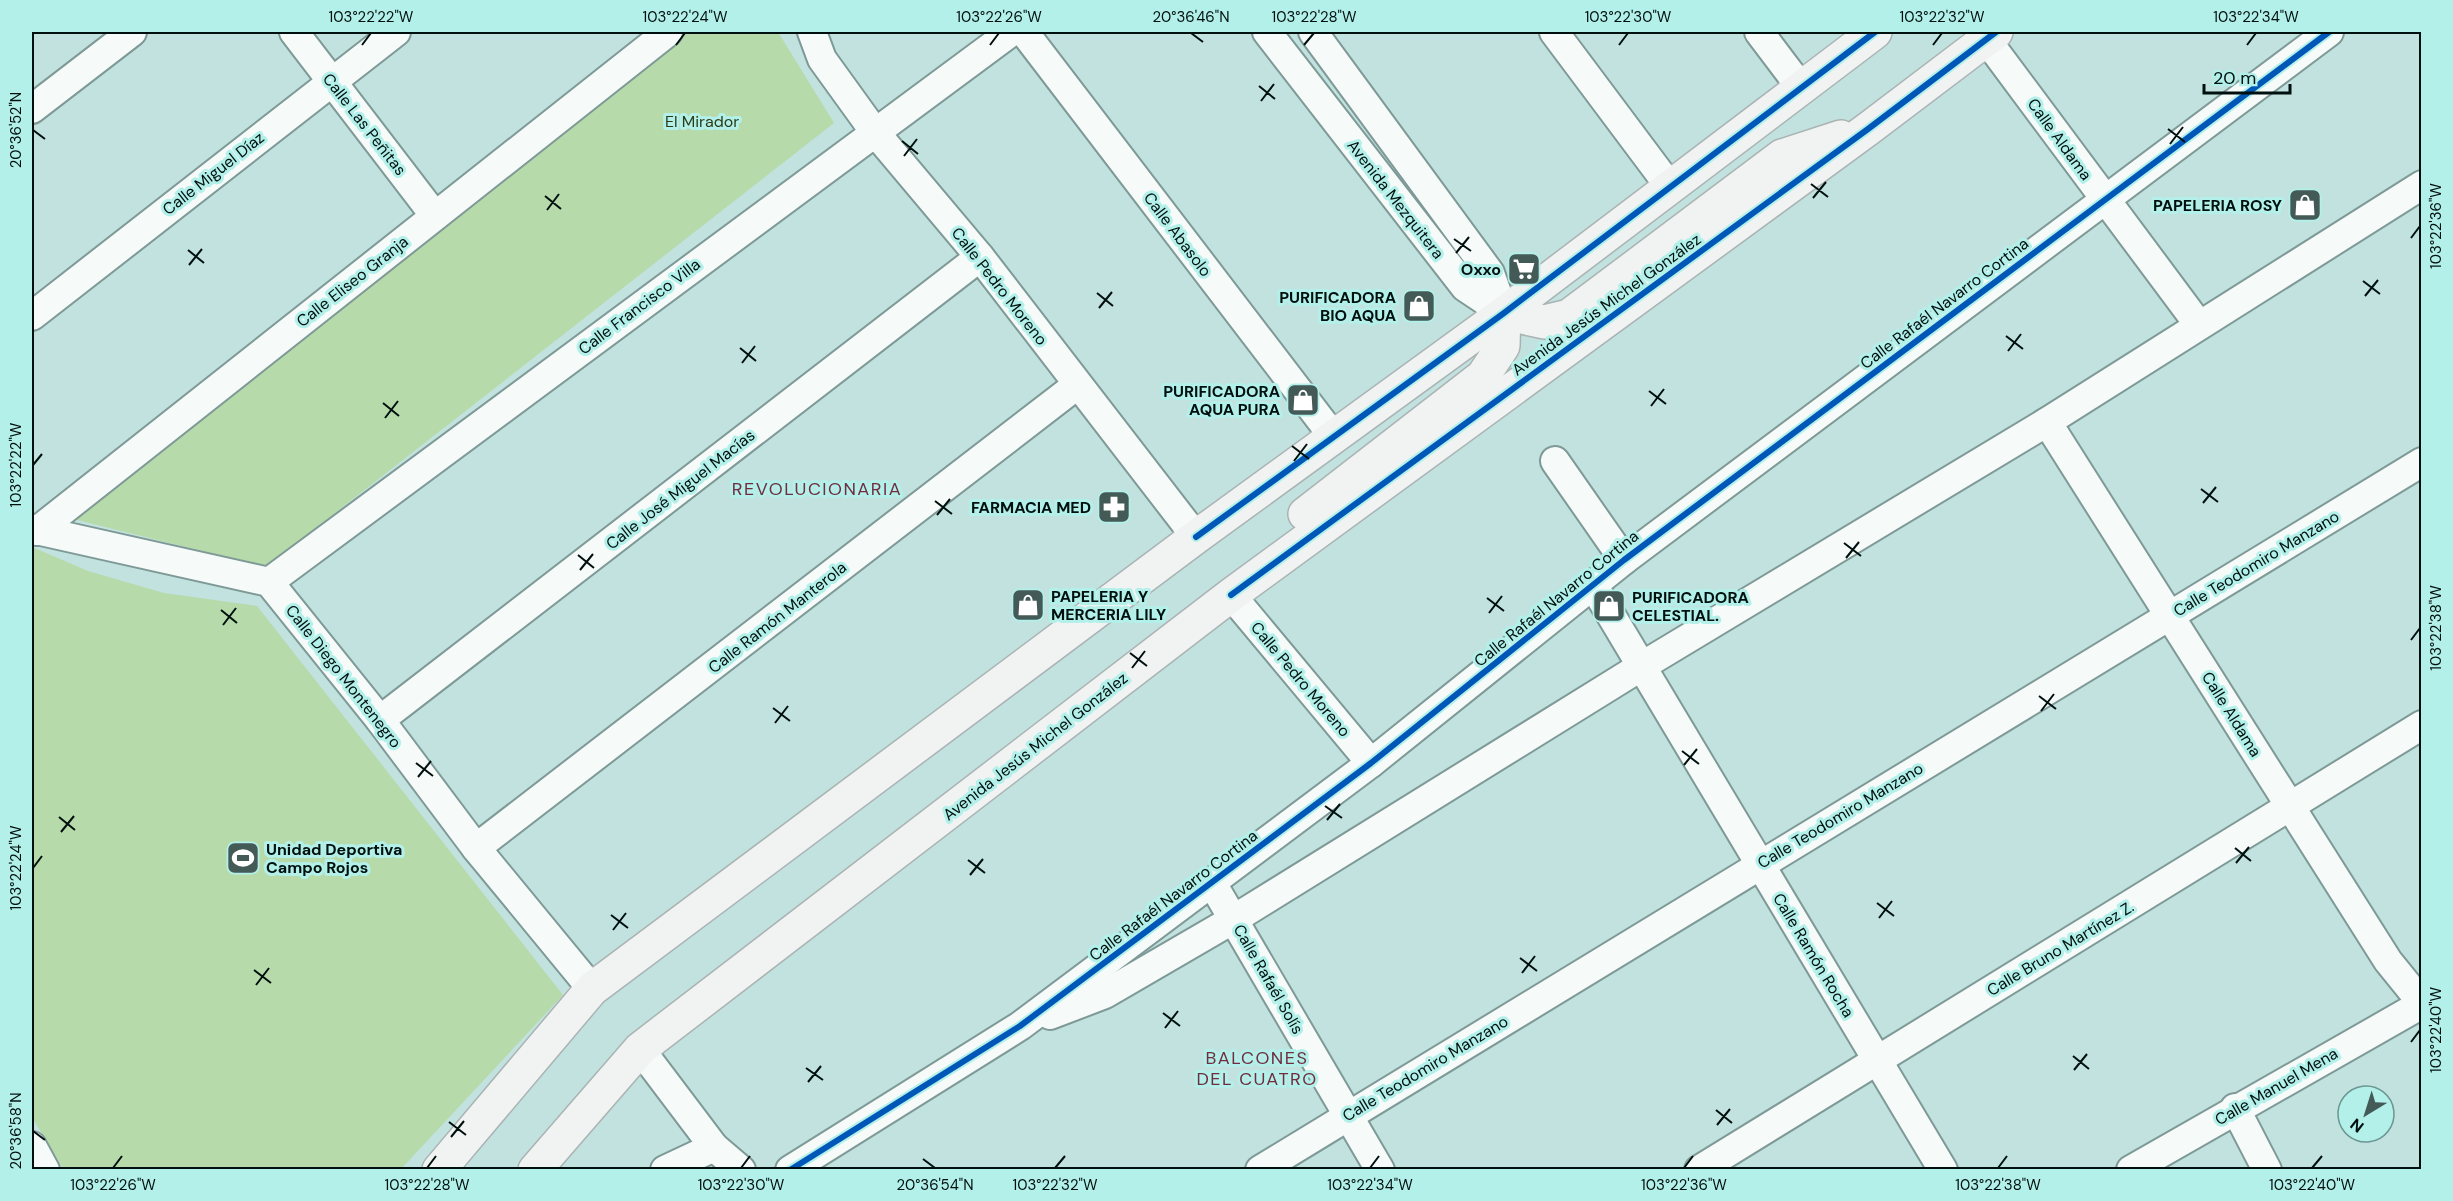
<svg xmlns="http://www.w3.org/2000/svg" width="2453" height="1201" font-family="'DM Sans',sans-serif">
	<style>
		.green { fill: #b7daaa }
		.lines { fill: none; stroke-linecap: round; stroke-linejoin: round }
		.street-casing { stroke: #7e9996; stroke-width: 32 }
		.primary-casing { stroke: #aab3b3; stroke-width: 36 }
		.street { stroke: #f6fbfa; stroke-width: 28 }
		.primary { stroke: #f1f2f2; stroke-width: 33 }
		.cycleway-casing { stroke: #b3f0ea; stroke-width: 10 }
		.cycleway { stroke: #0057b8; stroke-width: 6 }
		.ticks { fill: none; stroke: #00100e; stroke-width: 2 }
		.labels { text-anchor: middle; stroke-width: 6; stroke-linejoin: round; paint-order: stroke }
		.park-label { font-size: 16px; fill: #2b3b15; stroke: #b3f0ea }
		.street-label { font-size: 16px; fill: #00100e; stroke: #b3f0ea }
		.poi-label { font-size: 16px; font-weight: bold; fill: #00100e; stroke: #b3f0ea; text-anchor: end }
		.neighbourhood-label { font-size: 18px; letter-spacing: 1.5px; fill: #722c3d; stroke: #b3f0ea }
		.neatline { fill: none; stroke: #00100e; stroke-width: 2 }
		.ticks-label { font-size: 15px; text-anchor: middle; fill: #00100e }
	</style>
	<rect width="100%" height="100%" fill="#c1e2df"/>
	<g class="green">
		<path d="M680,32H778L834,123L266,567L69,518Z"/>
		<path d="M32,547L88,571L164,593L257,606L563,995L401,1169H63L32,1117Z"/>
	</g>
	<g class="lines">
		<defs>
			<g id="street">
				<path d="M294,32L435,216"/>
				<path d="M812,32L822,59L874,131L980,257L1196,537"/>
				<path d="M1024,32L1333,436"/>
				<path d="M1267,32L1465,287L1504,313"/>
				<path d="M1313,32L1490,273L1504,313"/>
				<path d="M1554,32L1670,187"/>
				<path d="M1759,32L1802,89"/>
				<path d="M1986,39L2199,325"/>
				<path d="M32,109L132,32"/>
				<path d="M32,316L396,32"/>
				<path d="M2047,422L2388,961L2422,1003"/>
				<path d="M1555,461L1624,560"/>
				<path d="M32,529L269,582L380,720L476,848L592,989"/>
				<path d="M37,531L668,32"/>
				<path d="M269,582L1011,32"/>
				<path d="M1593,585L1943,1170"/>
				<path d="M1231,595L1371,763"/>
				<path d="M380,720L980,257"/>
				<path d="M476,848L1077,385"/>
				<path d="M1212,883L1380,1170"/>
				<path d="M1050,1015L1105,994L1234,919L1642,666L2047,422L2422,185"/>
				<path d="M640,1049L714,1147L741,1170"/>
				<path d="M2235,1108L2267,1170"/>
				<path d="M32,1146L45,1170"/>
				<path d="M665,1170L714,1147"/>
				<path d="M790,1170L1020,1026L1371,763L1624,560L2329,32"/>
				<path d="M1260,1170L2422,462"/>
				<path d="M1699,1170L2422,725"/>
				<path d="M2131,1170L2422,1004"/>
			</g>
			<g id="primary">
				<path d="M1305,514L1483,376L1503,346L1504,313L1544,322L1569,316L1782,156L1841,137"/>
				<path d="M439,1170L592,989L1196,537L1504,313L1875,32"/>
				<path d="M535,1170L640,1049L1231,595L1868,129L1996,32"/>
			</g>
		</defs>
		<use href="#street" class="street-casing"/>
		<use href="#primary" class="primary-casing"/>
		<use href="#street" class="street"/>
		<use href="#primary" class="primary"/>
		<defs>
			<g id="cycleway">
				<path d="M1196,537L1504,313L1875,32"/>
				<path d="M1231,595L1868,129L1996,32"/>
				<path d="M790,1170L1020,1026L1371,763L1624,560L2329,32"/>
			</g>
		</defs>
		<use href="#cycleway" class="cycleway-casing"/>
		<use href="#cycleway" class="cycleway"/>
	</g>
	<path class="ticks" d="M1191,33L1203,42M362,45L371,33M676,45L685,33M990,45L999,33M1304,45L1314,33M1619,45L1628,33M1933,45L1942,33M2247,45L2256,33M1259,86L1275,99M1261,101L1274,84M2168,129L2185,142M33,130L45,139M902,141L918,154M2170,144L2183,127M904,156L917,139M1811,184L1828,197M545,196L561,209M1813,198L1826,182M547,210L559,194M2411,238L2420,226M1454,239L1471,251M188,250L204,263M1456,253L1469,237M189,265L202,249M2363,281L2380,294M1097,293L1113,306M2365,296L2378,280M1099,308L1112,292M2006,336L2023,349M740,348L756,361M2008,351L2021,334M742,363L755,346M1649,391L1666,404M383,403L399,416M1651,406L1664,389M385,418L398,401M1292,446L1309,459M1294,461L1307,444M33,465L42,454M2201,489L2218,502M935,501L952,514M2203,503L2216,487M937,515L950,499M1844,543L1861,556M578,555L594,568M1846,558L1859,542M580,570L593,554M1487,598L1504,611M221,610L237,623M1489,613L1502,596M223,625L236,608M2411,640L2420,628M1130,653L1147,666M1132,668L1145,651M2039,696L2056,709M773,708L790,721M2041,711L2054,694M775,723L788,706M1682,751L1699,764M416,763L433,776M1684,765L1697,749M418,777L431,761M1325,806L1342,818M59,817L75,830M1327,820L1340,804M61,832L74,816M2235,848L2251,861M968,860L985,873M2236,863L2249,847M33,868L42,856M970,875L983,859M1877,903L1894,916M611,915L628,928M1879,918L1892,901M613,930L626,913M1520,958L1537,971M254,970L271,983M1522,973L1535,956M256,985L269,968M1163,1013L1180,1026M1165,1028L1178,1011M2411,1042L2420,1030M2073,1056L2089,1069M806,1068L823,1080M2074,1070L2087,1054M808,1082L821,1066M1716,1110L1732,1123M449,1122L466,1135M1717,1125L1730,1109M33,1131L45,1140M451,1137L464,1121M923,1159L935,1168M113,1168L122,1156M427,1168L436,1156M741,1168L750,1156M1055,1168L1065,1156M1370,1168L1379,1156M1684,1168L1693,1156M1998,1168L2007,1156M2312,1168L2322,1156"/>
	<defs>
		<symbol id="shop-square" viewBox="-11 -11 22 22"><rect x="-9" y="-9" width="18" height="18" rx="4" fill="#445a57" stroke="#b3f0ea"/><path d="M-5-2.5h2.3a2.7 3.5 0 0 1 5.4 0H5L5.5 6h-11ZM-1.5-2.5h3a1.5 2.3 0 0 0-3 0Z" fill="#fff"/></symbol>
		<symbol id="supermarket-square" viewBox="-11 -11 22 22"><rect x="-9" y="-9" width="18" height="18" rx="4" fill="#445a57" stroke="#b3f0ea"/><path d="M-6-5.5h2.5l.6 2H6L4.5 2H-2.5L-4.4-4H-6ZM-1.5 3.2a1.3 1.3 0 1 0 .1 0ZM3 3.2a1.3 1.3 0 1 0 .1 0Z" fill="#fff"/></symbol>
		<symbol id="pharmacy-square" viewBox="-11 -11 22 22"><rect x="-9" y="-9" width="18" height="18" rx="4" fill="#445a57" stroke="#b3f0ea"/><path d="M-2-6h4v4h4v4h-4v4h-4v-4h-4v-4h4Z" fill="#fff"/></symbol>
		<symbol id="stadium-square" viewBox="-11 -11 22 22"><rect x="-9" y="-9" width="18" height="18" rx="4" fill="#445a57" stroke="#b3f0ea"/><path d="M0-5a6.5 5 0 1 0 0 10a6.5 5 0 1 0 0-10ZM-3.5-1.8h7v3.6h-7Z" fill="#fff"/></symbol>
	</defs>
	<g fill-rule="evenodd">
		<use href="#shop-square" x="2286" y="186" width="38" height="38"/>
		<use href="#supermarket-square" x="1505" y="250" width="38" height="38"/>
		<use href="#shop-square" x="1400" y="287" width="38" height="38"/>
		<use href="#shop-square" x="1284" y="381" width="38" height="38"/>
		<use href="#pharmacy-square" x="1095" y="488" width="38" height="38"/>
		<use href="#shop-square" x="1009" y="586" width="38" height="38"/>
		<use href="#shop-square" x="1590" y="587" width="38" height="38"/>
		<use href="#stadium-square" x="224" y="839" width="38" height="38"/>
	</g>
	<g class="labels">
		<g class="park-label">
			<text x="702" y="127">El Mirador</text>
		</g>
		<g class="street-label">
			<text transform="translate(365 124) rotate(52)" y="6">Calle Las Peñitas</text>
			<text transform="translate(2060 139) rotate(54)" y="6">Calle Aldama</text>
			<text transform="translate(213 173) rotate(-38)" y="6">Calle Miguel Díaz</text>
			<text transform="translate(1396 199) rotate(52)" y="6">Avenida Mezquitera</text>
			<text transform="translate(1178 234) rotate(53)" y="6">Calle Abasolo</text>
			<text transform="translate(352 281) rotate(-38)" y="6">Calle Eliseo Granja</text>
			<text transform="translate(1000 286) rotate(52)" y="6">Calle Pedro Moreno</text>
			<text transform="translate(1944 303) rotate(-37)" y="6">Calle Rafaél Navarro Cortina</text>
			<text transform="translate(1606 304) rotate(-36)" y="6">Avenida Jesús Michel González</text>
			<text transform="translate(639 306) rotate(-37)" y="6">Calle Francisco Villa</text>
			<text transform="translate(680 489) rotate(-38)" y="6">Calle José Miguel Macías</text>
			<text transform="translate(2256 563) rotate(-31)" y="6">Calle Teodomiro Manzano</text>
			<text transform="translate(1556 598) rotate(-39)" y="6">Calle Rafaél Navarro Cortina</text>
			<text transform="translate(777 617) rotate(-38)" y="6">Calle Ramón Manterola</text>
			<text transform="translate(344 676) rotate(52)" y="6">Calle Diego Montenegro</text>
			<text transform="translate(1301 679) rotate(50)" y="6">Calle Pedro Moreno</text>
			<text transform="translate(2232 714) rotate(58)" y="6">Calle Aldama</text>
			<text transform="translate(1035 746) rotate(-38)" y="6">Avenida Jesús Michel González</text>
			<text transform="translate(1840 815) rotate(-31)" y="6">Calle Teodomiro Manzano</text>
			<text transform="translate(1173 895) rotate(-37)" y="6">Calle Rafaél Navarro Cortina</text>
			<text transform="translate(2060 948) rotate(-31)" y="6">Calle Bruno Martínez Z.</text>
			<text transform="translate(1814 955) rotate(59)" y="6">Calle Ramón Rocha</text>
			<text transform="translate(1269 979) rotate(60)" y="6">Calle Rafaél Solís</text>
			<text transform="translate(1425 1068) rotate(-31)" y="6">Calle Teodomiro Manzano</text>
			<text transform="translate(2276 1086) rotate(-30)" y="6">Calle Manuel Mena</text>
		</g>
		<g class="poi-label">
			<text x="2282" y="211">PAPELERIA ROSY</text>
			<text x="1501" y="275">Oxxo</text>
			<text x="1396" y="303">PURIFICADORA<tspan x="1396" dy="18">BIO AQUA</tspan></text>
			<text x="1280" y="397">PURIFICADORA<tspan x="1280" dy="18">AQUA PURA</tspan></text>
			<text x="1091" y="513">FARMACIA MED</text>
			<text x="1051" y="602" text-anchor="start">PAPELERIA Y<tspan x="1051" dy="18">MERCERIA LILY</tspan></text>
			<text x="1632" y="603" text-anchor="start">PURIFICADORA<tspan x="1632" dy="18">CELESTIAL.</tspan></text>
			<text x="266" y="855" text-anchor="start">Unidad Deportiva<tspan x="266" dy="18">Campo Rojos</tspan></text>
		</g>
		<g class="neighbourhood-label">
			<text x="817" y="495">REVOLUCIONARIA</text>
			<text x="1257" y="1064">BALCONES<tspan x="1257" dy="21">DEL CUATRO</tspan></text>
		</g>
	</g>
	<rect width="2453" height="1201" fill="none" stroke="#b3f0ea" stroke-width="66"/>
	<g transform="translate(2366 1114) rotate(218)"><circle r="28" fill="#b3f0ea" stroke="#6b9692" stroke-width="1.5"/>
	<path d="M0-4.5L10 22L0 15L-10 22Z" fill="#445a57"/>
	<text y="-9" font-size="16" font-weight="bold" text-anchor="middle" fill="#00100e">N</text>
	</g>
	<path d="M2204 84v9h86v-9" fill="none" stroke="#00100e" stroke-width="3"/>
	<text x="2213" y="84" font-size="18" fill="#00100e" stroke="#b3f0ea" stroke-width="4.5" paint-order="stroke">20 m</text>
	<rect x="33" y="33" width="2387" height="1135" class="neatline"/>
	<g class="ticks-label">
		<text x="371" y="22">103°22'22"W</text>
		<text x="685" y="22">103°22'24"W</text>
		<text x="999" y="22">103°22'26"W</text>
		<text x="1191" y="22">20°36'46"N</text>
		<text x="1314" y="22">103°22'28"W</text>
		<text x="1628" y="22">103°22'30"W</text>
		<text x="1942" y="22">103°22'32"W</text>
		<text x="2256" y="22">103°22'34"W</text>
		<text transform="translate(16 130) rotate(-90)" y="5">20°36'52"N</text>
		<text transform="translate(2436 226) rotate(-90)" y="5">103°22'36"W</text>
		<text transform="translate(16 465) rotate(-90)" y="5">103°22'22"W</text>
		<text transform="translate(2436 628) rotate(-90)" y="5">103°22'38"W</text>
		<text transform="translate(16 868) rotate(-90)" y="5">103°22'24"W</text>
		<text transform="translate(2436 1030) rotate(-90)" y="5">103°22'40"W</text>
		<text transform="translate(16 1131) rotate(-90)" y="5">20°36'58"N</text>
		<text x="113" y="1190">103°22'26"W</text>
		<text x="427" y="1190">103°22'28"W</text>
		<text x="741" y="1190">103°22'30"W</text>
		<text x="935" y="1190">20°36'54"N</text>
		<text x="1055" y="1190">103°22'32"W</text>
		<text x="1370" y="1190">103°22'34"W</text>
		<text x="1684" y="1190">103°22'36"W</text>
		<text x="1998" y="1190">103°22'38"W</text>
		<text x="2312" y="1190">103°22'40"W</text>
	</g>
</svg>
